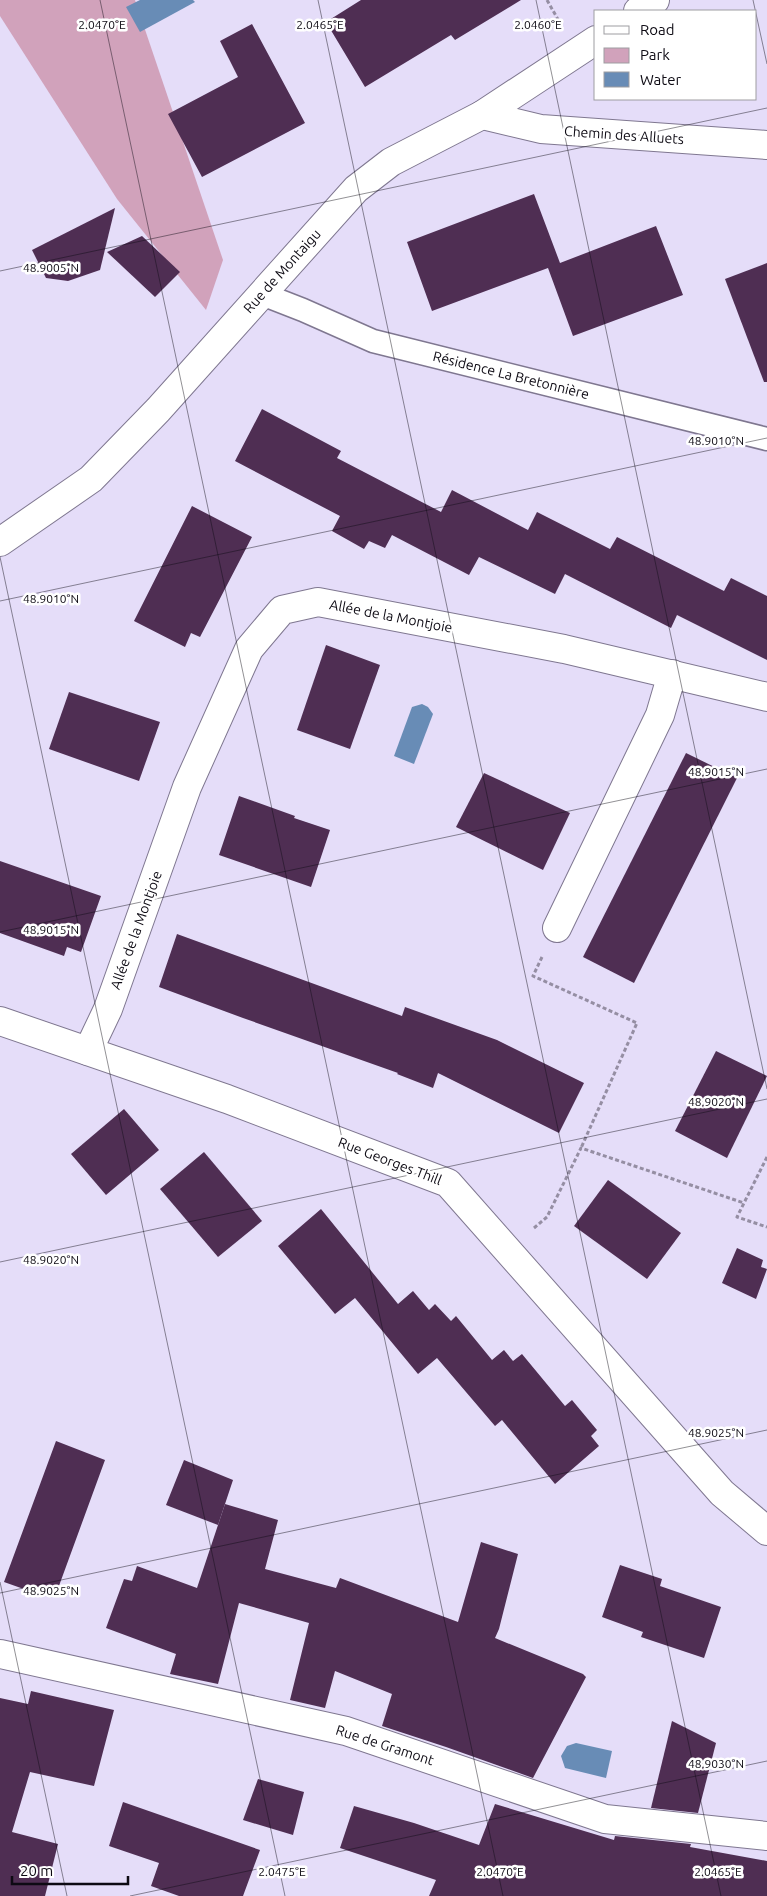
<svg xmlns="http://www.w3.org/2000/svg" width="767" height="1896" font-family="Ubuntu,sans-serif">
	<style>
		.green { fill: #d1a2bb }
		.water { fill: #688cb6 }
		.building { fill: #4f2e53 }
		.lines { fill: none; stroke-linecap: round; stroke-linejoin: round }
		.service-casing { stroke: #7f7790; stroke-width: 25 }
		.minor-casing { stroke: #7f7790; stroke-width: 30 }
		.path { stroke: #958ea3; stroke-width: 3; stroke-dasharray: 4 2.5; stroke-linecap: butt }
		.service { stroke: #fff; stroke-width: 22 }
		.minor { stroke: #fff; stroke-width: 28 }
		.ticks { fill: none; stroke: #0d0a13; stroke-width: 1; stroke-opacity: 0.45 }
		.labels { text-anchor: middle; stroke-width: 5; stroke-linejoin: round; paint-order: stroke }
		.street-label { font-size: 14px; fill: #0d0a13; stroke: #fff }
		.ticks-label { font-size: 12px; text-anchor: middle; fill: #0d0a13; stroke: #fff; stroke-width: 5; stroke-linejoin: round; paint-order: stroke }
	</style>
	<rect width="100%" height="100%" fill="#e5ddf9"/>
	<path class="green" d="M0,0H135L223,260L206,310L117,199L0,16Z"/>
	<g class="water">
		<path d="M140,0H193L195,2L140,32L126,7Z"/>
		<path d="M422,704L428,707L433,714L414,764L394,756L412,707Z"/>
		<path d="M576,1743L612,1751L606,1778L565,1768L561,1756L567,1746Z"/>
	</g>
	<g class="building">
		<path d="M361,0H521L455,40L451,35L365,87L326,22Z"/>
		<path d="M252,24L305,123L202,177L168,114L238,77L220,41Z"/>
		<path d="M534,194L560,263L656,226L683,295L573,336L548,268L432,311L407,242Z"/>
		<path d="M115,208L100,270L68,281L46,278L32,250Z"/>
		<path d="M142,236L180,272L155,297L107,252Z"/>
		<path d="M767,263V382H764L725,279Z"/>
		<path d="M262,409L341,451L337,458L441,512L452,490L528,530L537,512L610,549L617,537L724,591L731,578L767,596V660L677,615L671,628L565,574L555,594L479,557L469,575L392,535L385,548L369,541L364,549L332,531L340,516L235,461Z"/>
		<path d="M192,506L252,537L200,637L191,633L185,647L134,621Z"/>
		<path d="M326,645L380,665L350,749L297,730Z"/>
		<path d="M69,692L160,722L139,781L49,749Z"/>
		<path d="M686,753L737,778L634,983L583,957Z"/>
		<path d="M484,773L570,813L543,870L456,827Z"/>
		<path d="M239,796L295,816L294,818L330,830L311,887L219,855Z"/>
		<path d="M0,861L101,896L81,952L67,947L64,956L0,933Z"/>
		<path d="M177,934L402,1016L405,1007L497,1040L584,1083L559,1133L438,1073L433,1088L397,1074L398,1073L243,1018L159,987Z"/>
		<path d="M716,1051L767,1076L727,1158L675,1131Z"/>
		<path d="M124,1109L159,1150L106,1195L71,1154Z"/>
		<path d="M204,1152L262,1221L218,1257L160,1189Z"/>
		<path d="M608,1180L681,1233L647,1279L574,1226Z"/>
		<path d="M321,1209L398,1304L413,1291L429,1310L435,1304L451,1321L456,1316L492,1360L504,1350L513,1361L522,1354L565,1406L572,1400L597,1430L591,1436L599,1446L555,1484L502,1420L495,1426L437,1358L418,1374L355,1298L335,1314L278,1246Z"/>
		<path d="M737,1248L763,1260L761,1267L767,1269L756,1299L722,1283Z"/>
		<path d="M56,1441L105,1460L56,1594L37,1587L35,1593L4,1582Z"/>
		<path d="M184,1460L233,1480L218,1525L166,1505Z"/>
		<path d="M225,1504L278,1520L265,1569L336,1588L340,1578L458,1622L481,1542L518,1554L499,1629L495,1638L583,1674L586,1677L533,1778L446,1747L382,1726L392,1694L335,1671L325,1708L290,1700L309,1623L239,1603L218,1684L170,1674L176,1654L106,1628L124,1579L132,1581L137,1566L197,1588Z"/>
		<path d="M620,1565L662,1579L660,1586L721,1607L704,1658L641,1637L643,1632L602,1617Z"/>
		<path d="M31,1691L114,1710L94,1786L30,1772L12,1832L58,1844L45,1896H0V1698L28,1704Z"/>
		<path d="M672,1721L716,1743L698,1813L651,1808Z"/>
		<path d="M258,1779L304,1792L293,1835L243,1820Z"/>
		<path d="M123,1802L260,1850L243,1896H179L151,1886L159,1863L109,1846Z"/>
		<path d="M495,1804L614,1840L615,1836L691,1844L690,1847L767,1861V1896H429L436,1880L340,1848L354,1806L414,1823L479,1845Z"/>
	</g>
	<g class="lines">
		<defs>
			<path id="service" d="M262,294L303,310L373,341L767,439"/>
			<g id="minor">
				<path d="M638,11L655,0"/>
				<path d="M482,115L541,129L767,145"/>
				<path d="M0,542L91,479L158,410L356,189L391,162L482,115L596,40"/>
				<path d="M557,928L660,715L672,674"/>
				<path d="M0,1021L227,1099L448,1183L722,1493L767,1531"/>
				<path d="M88,1051L108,1009L187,787L249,649L282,610L318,602L564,649L767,697"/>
				<path d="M0,1654L346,1731L605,1819L767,1836"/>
			</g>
		</defs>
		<use href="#service" class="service-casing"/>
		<use href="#minor" class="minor-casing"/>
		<g class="path">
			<path d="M547,0L560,23"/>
			<path d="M542,957L533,976L637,1023L581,1148"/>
			<path d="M767,1157L737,1217L767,1227"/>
			<path d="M534,1228L547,1217L581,1148L744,1203"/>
		</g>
		<use href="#service" class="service"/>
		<use href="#minor" class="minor"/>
	</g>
	<path class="ticks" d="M100,0L503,1896M318,0L721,1896M536,0L767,1089M753,0L767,64M0,271L767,108M0,557L285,1896M0,601L767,438M0,932L767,769M0,1262L767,1099M0,1582L67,1896M0,1593L767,1430M130,1896L767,1761"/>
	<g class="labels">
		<g class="street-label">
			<text transform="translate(624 135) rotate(4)" y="5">Chemin des Alluets</text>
			<text transform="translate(282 271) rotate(-48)" y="5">Rue de Montaigu</text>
			<text transform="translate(511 375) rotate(14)" y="5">Résidence La Bretonnière</text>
			<text transform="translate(391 616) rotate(11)" y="5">Allée de la Montjoie</text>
			<text transform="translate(136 930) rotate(-70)" y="5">Allée de la Montjoie</text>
			<text transform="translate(390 1161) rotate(21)" y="5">Rue Georges Thill</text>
			<text transform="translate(385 1745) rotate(18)" y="5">Rue de Gramont</text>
		</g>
	</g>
	<g class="ticks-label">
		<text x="102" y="29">2.0470°E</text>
		<text x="320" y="29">2.0465°E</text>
		<text x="538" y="29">2.0460°E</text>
		<text x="51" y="272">48.9005°N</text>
		<text x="716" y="445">48.9010°N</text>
		<text x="51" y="603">48.9010°N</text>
		<text x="716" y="776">48.9015°N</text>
		<text x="51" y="934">48.9015°N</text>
		<text x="716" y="1106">48.9020°N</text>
		<text x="51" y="1264">48.9020°N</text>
		<text x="716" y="1437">48.9025°N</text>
		<text x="51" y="1595">48.9025°N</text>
		<text x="716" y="1768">48.9030°N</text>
		<text x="282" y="1876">2.0475°E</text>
		<text x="500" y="1876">2.0470°E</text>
		<text x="718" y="1876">2.0465°E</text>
	</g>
	<rect x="594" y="10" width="162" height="90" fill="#ffffff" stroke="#9e9da1"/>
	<rect x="604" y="26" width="25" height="8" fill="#ffffff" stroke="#9e9da1"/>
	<text x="640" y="35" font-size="15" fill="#0d0a13">Road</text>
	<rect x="604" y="48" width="25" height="15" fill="#d1a2bb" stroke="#9e9da1"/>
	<text x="640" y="60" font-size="15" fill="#0d0a13">Park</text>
	<rect x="604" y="72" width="25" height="15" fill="#688cb6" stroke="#9e9da1"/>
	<text x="640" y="85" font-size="15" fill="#0d0a13">Water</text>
	<path d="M12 1876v8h116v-8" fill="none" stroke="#0d0a13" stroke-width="2.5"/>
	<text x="20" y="1876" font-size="15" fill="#0d0a13" stroke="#ffffff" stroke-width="4" paint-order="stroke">20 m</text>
</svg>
